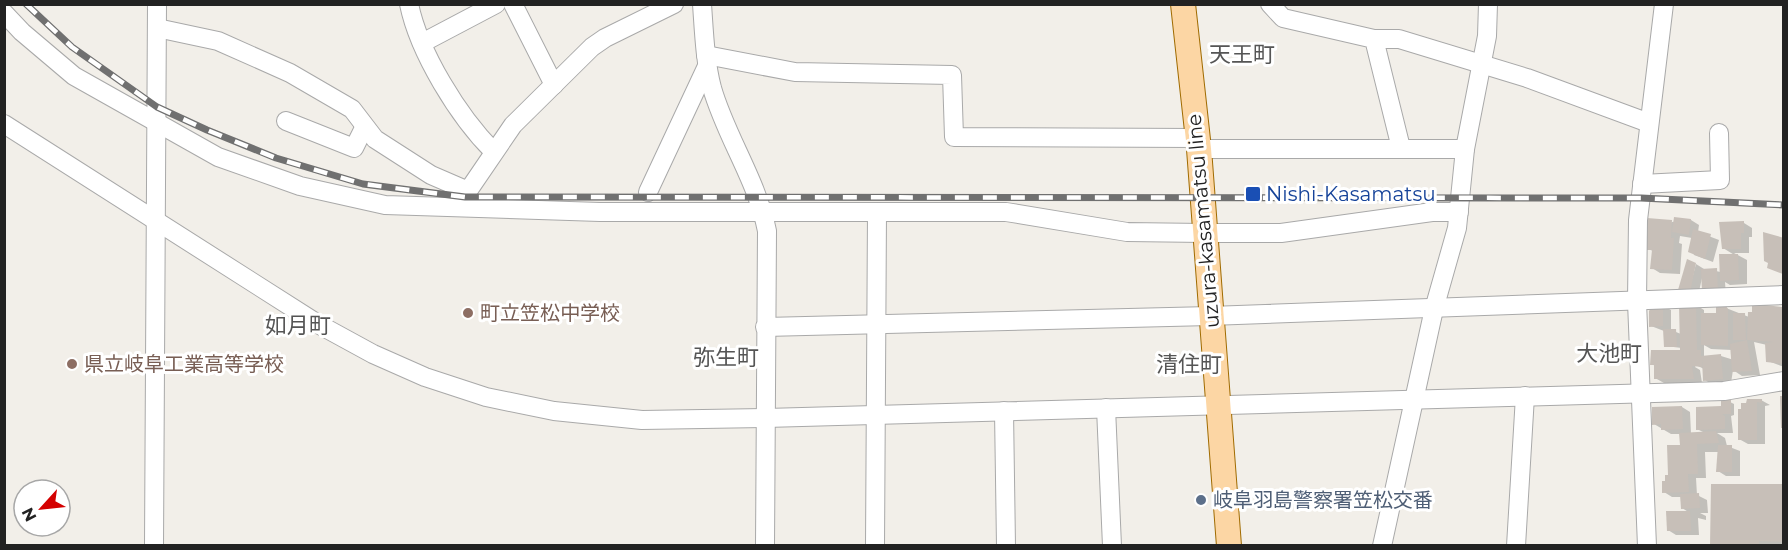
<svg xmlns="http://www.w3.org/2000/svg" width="1788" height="550" font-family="Montserrat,'Noto Sans JP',sans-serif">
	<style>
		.shadow { fill: #0003; fill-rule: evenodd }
		.building { fill: #c7bfb8 }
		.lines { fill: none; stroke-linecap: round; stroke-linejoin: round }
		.minor-casing { stroke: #a9a9a9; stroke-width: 20 }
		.major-casing { stroke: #a06b00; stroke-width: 26 }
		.minor { stroke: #fff; stroke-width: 18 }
		.major { stroke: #fcd6a4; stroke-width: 24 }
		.rail-casing { stroke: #707070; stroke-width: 7 }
		.rail { stroke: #fff; stroke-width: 4.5; stroke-dasharray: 14; stroke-linecap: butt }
		.transit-dot { fill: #1a4fb4; stroke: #fff; stroke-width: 2 }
		.education-dot { fill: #8d6e63; stroke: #fff; stroke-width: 2 }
		.service-dot { fill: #5c6f8a; stroke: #fff; stroke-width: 2 }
		.labels { text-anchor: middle; stroke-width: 6; stroke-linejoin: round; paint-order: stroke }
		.transit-label { font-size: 20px; fill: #164399; stroke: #fff; text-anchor: start }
		.street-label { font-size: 20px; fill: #222; stroke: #fff }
		.education-label { font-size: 20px; fill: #785e54; stroke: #fff; text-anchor: start }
		.service-label { font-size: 20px; fill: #4e5e75; stroke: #fff; text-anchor: start }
		.quarter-label { font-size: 22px; fill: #555; stroke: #fff }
	</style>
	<rect width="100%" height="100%" fill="#f2efe9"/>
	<g class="shadow">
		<path d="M1691,220L1699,225L1698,232L1719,240L1713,262L1694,255L1692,238L1680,236L1679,243L1682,244L1680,274L1660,273L1652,268L1653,251L1648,249L1672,222Z"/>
		<path d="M1744,223L1752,228V237H1749V253H1734L1747,260V284L1730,285L1725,282L1726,296L1702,278L1698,296L1688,294L1696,264L1704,269L1721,272L1736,256L1723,248Z"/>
		<path d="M1662,305L1671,310V330L1681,334L1696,305L1704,310V315H1717L1726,308L1749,317L1782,308L1784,367L1768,361L1767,345L1754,342L1760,375L1742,376L1733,370L1731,383L1713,385L1705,380L1704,369L1696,365L1695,367L1700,370L1702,383H1664L1655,378V366L1652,364L1682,352V348L1665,346L1664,331L1651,326ZM1704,345L1711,349L1732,350L1734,360L1721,356L1704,357Z"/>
		<path d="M1761,400L1770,405L1765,406V444H1748L1739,439L1743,404Z"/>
		<path d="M1730,402L1734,404V415L1731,416L1733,433H1717L1725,438L1727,446L1740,451V476H1726L1718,471L1719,452H1705L1706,478H1696L1697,495L1707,500L1708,513H1700L1706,516V520L1698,518L1699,535H1676L1668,530L1690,513L1682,508V497H1672L1664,492L1681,446V434H1671L1654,424L1682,407L1690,412L1691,434L1705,433L1697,429Z"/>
		<path d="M1784,486V546H1712Z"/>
	</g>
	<g class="building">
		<path d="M1674,217L1691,219L1689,235L1672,232Z"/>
		<path d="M1647,218L1672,220L1671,238H1674L1672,270L1650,269L1652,250H1647Z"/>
		<path d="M1744,221V233H1741V249H1722L1719,222Z"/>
		<path d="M1693,229L1711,234L1705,259L1688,252Z"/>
		<path d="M1763,232L1784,238L1783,274L1767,268L1768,263L1764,261Z"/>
		<path d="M1719,254H1738L1739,280L1720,281Z"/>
		<path d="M1687,259L1696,263L1690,293L1678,290Z"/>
		<path d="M1717,268L1718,292H1702L1701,269Z"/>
		<path d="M1653,304H1663V326L1649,327V311Z"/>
		<path d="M1679,304H1696L1697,350H1701V356L1721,354L1723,379L1703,381L1702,359V367L1692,366L1694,379H1654V365H1650L1651,350H1680Z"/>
		<path d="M1765,305L1782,307L1784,364L1766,362L1765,343L1774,342L1747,340L1748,312H1752V306Z"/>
		<path d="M1716,306H1726L1728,309V346L1701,345V313H1716Z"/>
		<path d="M1733,313H1745L1746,340H1733Z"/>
		<path d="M1663,329H1676L1677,347H1664Z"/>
		<path d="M1747,340L1752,371L1732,372L1730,344Z"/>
		<path d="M1780,396H1784V428H1781Z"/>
		<path d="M1747,399H1762V403L1757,402V440H1738V409H1741V403H1746Z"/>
		<path d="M1721,400H1731V414H1722L1725,416V429L1696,430V407L1721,406Z"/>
		<path d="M1682,406L1683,429L1661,430V424L1652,425V407Z"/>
		<path d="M1716,431L1719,443L1697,444L1698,474H1688L1689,492L1662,493V481H1665V475H1668L1667,445H1680L1679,433Z"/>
		<path d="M1718,445H1732V472H1716Z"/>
		<path d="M1711,484H1784V542L1759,541V546H1710Z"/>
		<path d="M1699,493L1700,508L1681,509L1680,494Z"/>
		<path d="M1666,511H1690L1691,531H1667Z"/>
	</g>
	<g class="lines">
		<defs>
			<g id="minor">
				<path d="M409,4C419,53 459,117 493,151"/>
				<path d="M513,4L554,85"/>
				<path d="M702,4C704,32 705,61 712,88C726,137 757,180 767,231L765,546"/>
				<path d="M1270,4L1283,18L1374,39L1401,148"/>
				<path d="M4,13L22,32L74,76L218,157L300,186L385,205L600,212H1006L1127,232L1204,233H1281L1432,212H1459"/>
				<path d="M157,28L218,41L290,73L352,109L375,139L431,175L468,191L513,125L592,47L605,38L674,4"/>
				<path d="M1374,39H1399L1527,78L1649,123"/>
				<path d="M422,43L496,4"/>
				<path d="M706,55L795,72L952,75L954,137L1198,138"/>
				<path d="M286,121L354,148L364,128"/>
				<path d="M4,124L318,324L373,354L425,377L486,397L554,411L642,420L766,418L1724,391L1784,381"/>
				<path d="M1199,149H1465"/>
				<path d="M1642,184L1720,180L1719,133"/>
				<path d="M648,192L707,66"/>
				<path d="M765,327L1210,316L1784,295"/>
				<path d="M1106,408L1112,546"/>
				<path d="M1004,411L1006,546"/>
				<path d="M154,546L157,4"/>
				<path d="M875,546L877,212"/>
				<path d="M1382,546L1434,309L1457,228L1465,149L1487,36L1488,4"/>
				<path d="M1516,546L1525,396"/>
				<path d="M1647,546L1637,302L1638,220L1664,4"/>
			</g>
			<path id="major" d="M1183,4L1199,149L1229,546"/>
		</defs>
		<use href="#minor" class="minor-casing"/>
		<use href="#major" class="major-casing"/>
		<use href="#minor" class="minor"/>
		<use href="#major" class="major"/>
		<defs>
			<path id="rail" d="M26,4L72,47L157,107L207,130L276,158L363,184L465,197L1641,198L1784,205"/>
		</defs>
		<use href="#rail" class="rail-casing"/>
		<use href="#rail" class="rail"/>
	</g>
	<rect class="transit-dot" x="1245" y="186" width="16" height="16" rx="3"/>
	<g class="education-dot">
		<circle cx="468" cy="313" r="6"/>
		<circle cx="72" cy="364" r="6"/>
	</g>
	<circle class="service-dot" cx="1201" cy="500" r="6"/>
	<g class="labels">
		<g class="transit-label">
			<text x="1266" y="201">Nishi-Kasamatsu</text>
		</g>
		<g class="street-label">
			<text transform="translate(1203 221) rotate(-95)" y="7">uzura-kasamatsu line</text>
		</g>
		<g class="education-label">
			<text x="480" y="320">町立笠松中学校</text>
			<text x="84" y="371">県立岐阜工業高等学校</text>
		</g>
		<g class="service-label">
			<text x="1213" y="507">岐阜羽島警察署笠松交番</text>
		</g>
		<g class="quarter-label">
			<text x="1242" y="62">天王町</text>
			<text x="298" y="333">如月町</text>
			<text x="1609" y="361">大池町</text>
			<text x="726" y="365">弥生町</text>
			<text x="1189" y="372">清住町</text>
		</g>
	</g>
	<rect width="1788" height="550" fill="none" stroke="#222222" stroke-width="12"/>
	<g transform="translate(42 508) rotate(243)"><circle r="28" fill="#ffffff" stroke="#a7a7a7" stroke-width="1.5"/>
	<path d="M0-4.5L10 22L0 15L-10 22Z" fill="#d40000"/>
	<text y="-9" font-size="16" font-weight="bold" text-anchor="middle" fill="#222222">N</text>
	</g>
</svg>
